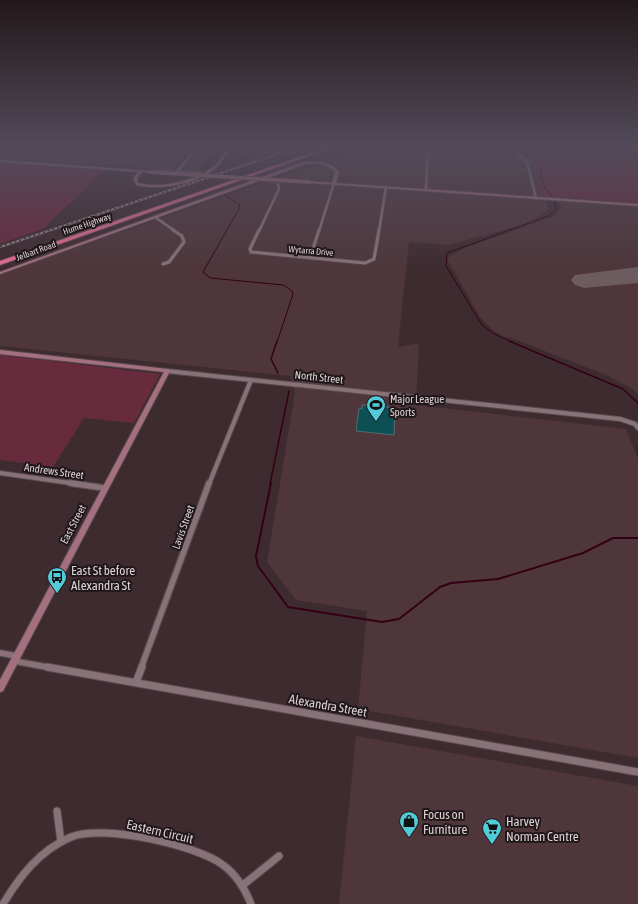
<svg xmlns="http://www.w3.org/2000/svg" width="638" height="904" font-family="'Asap Condensed',sans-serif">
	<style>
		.built { fill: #4e363b }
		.green { fill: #682b3e }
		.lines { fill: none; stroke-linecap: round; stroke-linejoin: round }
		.stream-far2 { stroke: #340015; stroke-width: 1 }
		.stream-far1 { stroke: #340015; stroke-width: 1.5 }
		.stream { stroke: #340015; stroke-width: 2 }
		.runway { fill: #6c5c60; fill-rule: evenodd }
		.building { fill: #0c5056; stroke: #526a6d }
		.street-far4-casing { stroke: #58494d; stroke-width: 3.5 }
		.street-far3-casing { stroke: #58494d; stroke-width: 4.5 }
		.street-far2-casing { stroke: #58494d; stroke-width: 6 }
		.street-far1-casing { stroke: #58494d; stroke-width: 8 }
		.street-casing { stroke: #58494d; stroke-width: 9 }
		.secondary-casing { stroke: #58494d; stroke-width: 2 }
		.highway-casing { stroke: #58494d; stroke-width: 2 }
		.street-far4 { stroke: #887278; stroke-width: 2.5 }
		.street-far3 { stroke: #887278; stroke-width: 3 }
		.street-far2 { stroke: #887278; stroke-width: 4 }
		.street-far1 { stroke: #887278; stroke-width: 5.5 }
		.street { stroke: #887278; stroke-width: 7 }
		.secondary { fill: #a47080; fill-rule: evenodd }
		.highway { fill: #e56d93; fill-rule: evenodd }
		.rail-casing { stroke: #9a8c8f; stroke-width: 2 }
		.rail { stroke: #1f1719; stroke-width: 1; stroke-dasharray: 2.5; stroke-linecap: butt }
		.secondary-bridge-casing { stroke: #58494d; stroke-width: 4.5; stroke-linecap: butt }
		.secondary-bridge { stroke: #a47080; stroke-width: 3.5 }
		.labels { text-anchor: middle; stroke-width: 4; stroke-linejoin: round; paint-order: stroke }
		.far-street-label { font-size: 9px; fill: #ded2d4; stroke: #1f1719 }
		.street-label { font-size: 11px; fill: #ded2d4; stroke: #1f1719 }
		.poi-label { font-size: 11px; fill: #ded2d4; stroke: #1f1719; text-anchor: start }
		.near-poi-label { font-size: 13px; fill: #ded2d4; stroke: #1f1719; text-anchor: start }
		.near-street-label { font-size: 13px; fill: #ded2d4; stroke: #1f1719 }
	</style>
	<rect width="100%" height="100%" fill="#3e2b30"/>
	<g class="built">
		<path d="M0,145H194L172,170L0,158Z"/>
		<path d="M249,145H299L255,159L235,149Z"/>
		<path d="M372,145H524L526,154L534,161L542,196L547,201L548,210L529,223L448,245L409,242L398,347L419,343L416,405L626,429L638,459V758L358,709L367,611L296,600L267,562L295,392L290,376L0,346V274Z"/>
		<path d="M202,146L218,147L198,172L182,171Z"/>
		<path d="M559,201L638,207V394L631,388L606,375L514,339L503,336L494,331L480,317L448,261V257L465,248L555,216L561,208Z"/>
		<path d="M356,736L638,786V904H339Z"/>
	</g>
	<g class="green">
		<path d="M57,145H106C96,159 67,163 53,154L52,151Z"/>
		<path d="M524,145H638V203L542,196L534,161L526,154Z"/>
		<path d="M0,162L105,169L43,229L0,244Z"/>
		<path d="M0,355L160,374L134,423L84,418L53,467L0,460Z"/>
	</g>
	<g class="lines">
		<g class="stream-far2">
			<path d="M524,145L527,156L542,166C539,178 543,187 552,196"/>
			<path d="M200,172L219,147"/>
			<path d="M205,180L208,183"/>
			<path d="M224,195L239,204L240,207L203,272L210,278L283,285L292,291L293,294L277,342"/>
			<path d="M512,342L494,334L482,325L446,266L447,253L548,216L556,209L555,202"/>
		</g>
		<g class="stream-far1">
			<path d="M277,341L271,359L278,373"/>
			<path d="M509,341L623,389L638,403"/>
			<path d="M270,484L289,391"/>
		</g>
		<path class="stream" d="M271,483L256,556L258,566L288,607L382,622L399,619L440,587L451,583L498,579L583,553L613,538H638"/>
		<path class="runway" d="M638,267V283L584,288L575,285L571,280L575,275Z"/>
	</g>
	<path class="building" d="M362,405L384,406L393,409L392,413H395L394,435L356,431L359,408L362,409Z"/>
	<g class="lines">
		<defs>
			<g id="street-far4">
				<path d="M516,145L519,155L527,162L536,198"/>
				<path d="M232,148L243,145"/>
				<path d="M426,189L428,145"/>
				<path d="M155,217L175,231"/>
				<path d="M259,231L279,189L278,184"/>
				<path d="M319,231L334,183"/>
				<path d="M379,231L386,187"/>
			</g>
			<g id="street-far3">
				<path d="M259,230L250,249L251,252L365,263L374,259L379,230"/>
				<path d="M310,258L319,230"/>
				<path d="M163,264L169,262L184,242L182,236L173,230"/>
			</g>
			<g id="street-far2">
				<path d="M167,371L620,419L635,424L638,428"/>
				<path d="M0,473L77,484"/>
				<path d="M209,484L251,380"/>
			</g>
			<g id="street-far1">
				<path d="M70,483L104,488"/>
				<path d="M0,653L17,656"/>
				<path d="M14,661L52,668"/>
				<path d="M141,668L209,483"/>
			</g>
			<g id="street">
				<path d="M47,667L638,772"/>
				<path d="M136,682L142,667"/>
				<path d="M57,811L61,842"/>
				<path d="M243,885L279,856"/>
				<path d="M3,904C20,876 40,850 71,837C102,824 197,845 223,865C237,875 245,889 251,904"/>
			</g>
			<g id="secondary">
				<path d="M198,145H200L179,171L200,172H201V174L157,172L155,171L157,170L176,171Z"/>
				<path d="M214,145L233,148C230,151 227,153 225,156C222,161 219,165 215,169C195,184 160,191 136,185L133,178L139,172L0,162V160L150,171L152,172L151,173L142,172L137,178L138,183C160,189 195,181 213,167C220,162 222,153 229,148L215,146Z"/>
				<path d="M306,162C319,161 331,162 339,172L336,183L638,204V206L309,183H308V181L332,183L335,172C328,163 317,163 306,164L0,274V272L301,163Z"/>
				<path d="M0,350L167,369L170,371L3,691L0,692V680L164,372L0,354Z"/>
			</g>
			<path id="highway" d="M335,145H340L0,265V261Z"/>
		</defs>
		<use href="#street-far4" class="street-far4-casing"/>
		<use href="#street-far3" class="street-far3-casing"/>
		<use href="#street-far2" class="street-far2-casing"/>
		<use href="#street-far1" class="street-far1-casing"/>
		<use href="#street" class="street-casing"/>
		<use href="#secondary" class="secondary-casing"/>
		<use href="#highway" class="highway-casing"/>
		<use href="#street-far4" class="street-far4"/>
		<use href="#street-far3" class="street-far3"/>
		<use href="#street-far2" class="street-far2"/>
		<use href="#street-far1" class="street-far1"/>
		<use href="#street" class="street"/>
		<use href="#secondary" class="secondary"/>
		<use href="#highway" class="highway"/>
		<defs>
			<path id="rail" d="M0,247L305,145"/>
		</defs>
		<use href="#rail" class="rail-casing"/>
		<use href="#rail" class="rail"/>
		<defs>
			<path id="secondary-bridge" d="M150,172L309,182"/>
		</defs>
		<use href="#secondary-bridge" class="secondary-bridge-casing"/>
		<use href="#secondary-bridge" class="secondary-bridge"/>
	</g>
	<linearGradient id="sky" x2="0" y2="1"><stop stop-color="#22181a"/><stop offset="0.54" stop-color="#524a59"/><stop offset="1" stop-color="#524a59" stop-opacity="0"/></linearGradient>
	<rect width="638" height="271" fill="url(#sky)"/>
	<defs>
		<symbol id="stadium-pin" viewBox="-11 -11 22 30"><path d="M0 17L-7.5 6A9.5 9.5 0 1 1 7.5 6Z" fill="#52cbd8" stroke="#1f1719"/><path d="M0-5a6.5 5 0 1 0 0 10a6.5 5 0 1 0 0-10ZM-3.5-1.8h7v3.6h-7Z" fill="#111"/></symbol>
		<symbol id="bus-pin" viewBox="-11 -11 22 30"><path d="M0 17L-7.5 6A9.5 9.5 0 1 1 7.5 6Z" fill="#52cbd8" stroke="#1f1719"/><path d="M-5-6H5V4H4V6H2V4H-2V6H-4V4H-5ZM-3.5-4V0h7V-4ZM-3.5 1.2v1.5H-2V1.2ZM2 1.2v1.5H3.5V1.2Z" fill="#111"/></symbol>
		<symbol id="shop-pin" viewBox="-11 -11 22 30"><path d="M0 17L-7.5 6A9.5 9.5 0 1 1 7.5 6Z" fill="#52cbd8" stroke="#1f1719"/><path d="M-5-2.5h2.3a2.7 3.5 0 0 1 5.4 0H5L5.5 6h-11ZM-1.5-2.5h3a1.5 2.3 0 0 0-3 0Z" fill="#111"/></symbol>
		<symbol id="supermarket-pin" viewBox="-11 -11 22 30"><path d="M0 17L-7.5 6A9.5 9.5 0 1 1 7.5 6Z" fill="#52cbd8" stroke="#1f1719"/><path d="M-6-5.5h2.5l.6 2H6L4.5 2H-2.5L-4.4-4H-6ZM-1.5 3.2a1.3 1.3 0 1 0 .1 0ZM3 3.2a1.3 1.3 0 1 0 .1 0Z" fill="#111"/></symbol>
	</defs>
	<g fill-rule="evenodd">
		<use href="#stadium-pin" x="365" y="394" width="22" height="30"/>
		<use href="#bus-pin" x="46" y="566" width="22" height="30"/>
		<use href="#shop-pin" x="398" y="810" width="22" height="30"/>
		<use href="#supermarket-pin" x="481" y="817" width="22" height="30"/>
	</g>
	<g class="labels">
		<g class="far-street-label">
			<text transform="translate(87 224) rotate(-19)" y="3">Hume Highway</text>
			<text transform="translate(36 251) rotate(-20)" y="3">Jelbart Road</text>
			<text transform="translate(311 251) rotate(5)" y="3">Wytarra Drive</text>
		</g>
		<g class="street-label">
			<text transform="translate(319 377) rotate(6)" y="4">North Street</text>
			<text transform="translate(54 471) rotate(8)" y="4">Andrews Street</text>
			<text transform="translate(73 524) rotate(-62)" y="4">East Street</text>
			<text transform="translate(183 527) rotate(-70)" y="4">Lavis Street</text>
		</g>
		<g class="poi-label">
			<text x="390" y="403">Major League<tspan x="390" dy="13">Sports</tspan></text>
		</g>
		<g class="near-poi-label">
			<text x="71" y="575">East St before<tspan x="71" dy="15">Alexandra St</tspan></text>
			<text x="423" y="819">Focus on<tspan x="423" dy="15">Furniture</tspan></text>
			<text x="506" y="826">Harvey<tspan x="506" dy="15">Norman Centre</tspan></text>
		</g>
		<g class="near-street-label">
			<text transform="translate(328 705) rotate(10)" y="5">Alexandra Street</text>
			<text transform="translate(160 831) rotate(13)" y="5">Eastern Circuit</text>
		</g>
	</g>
</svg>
